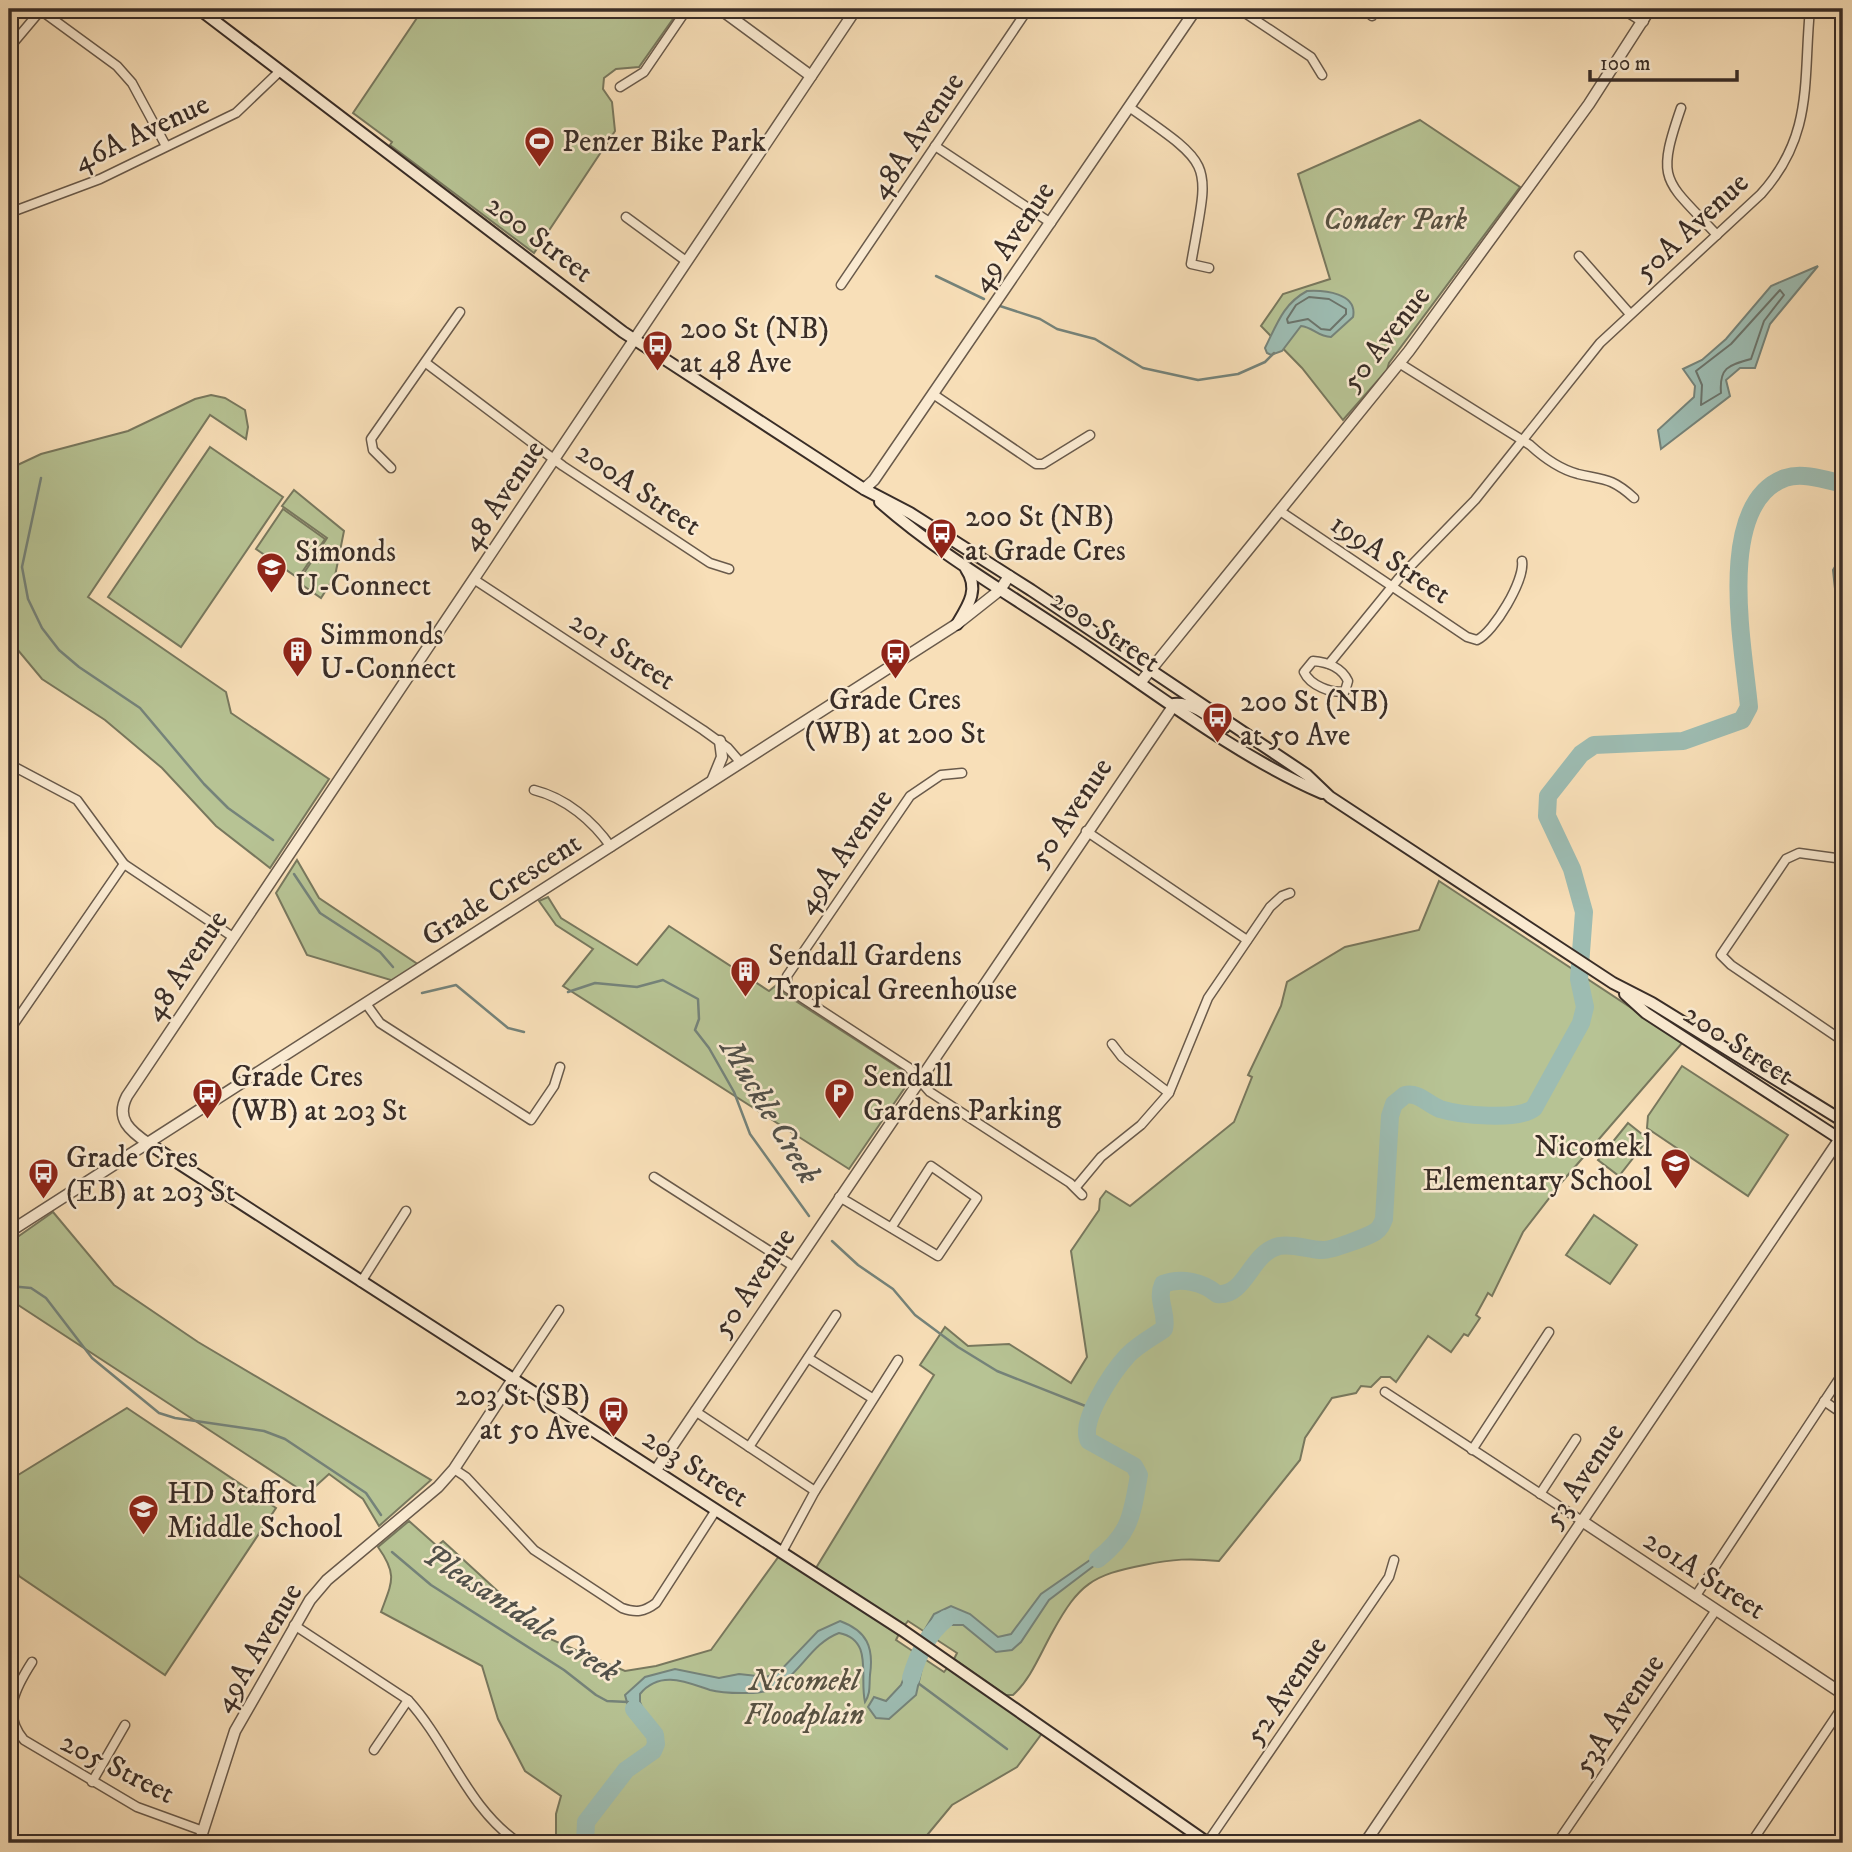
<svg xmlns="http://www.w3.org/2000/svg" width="1852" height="1852" font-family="'IM FELL DW Pica',serif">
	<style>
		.green { fill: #b7c394; stroke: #78785e; stroke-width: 2 }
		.water { fill: #9dbcb2; stroke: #75837a; stroke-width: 2 }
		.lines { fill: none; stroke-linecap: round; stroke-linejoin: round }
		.shore { stroke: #6b746c; stroke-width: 2 }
		.stream { stroke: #75837a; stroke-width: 2.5 }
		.river { stroke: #9dbcb2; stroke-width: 18 }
		.minor-casing { stroke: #695a4b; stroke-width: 11 }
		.tertiary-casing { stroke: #695a4b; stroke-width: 13 }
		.secondary-casing { stroke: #392d27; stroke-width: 14 }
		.minor { stroke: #faead1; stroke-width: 8 }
		.tertiary { stroke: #faead1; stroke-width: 10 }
		.secondary { stroke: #faead1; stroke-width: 10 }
		.labels { text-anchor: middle; stroke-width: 5; stroke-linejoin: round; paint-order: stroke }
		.street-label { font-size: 30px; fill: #392d27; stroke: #faead1 }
		.poi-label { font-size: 30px; fill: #392d27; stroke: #faead1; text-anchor: start }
		.park-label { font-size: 30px; font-style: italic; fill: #585242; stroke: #faead1 }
		.water-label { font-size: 32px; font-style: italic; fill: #52514a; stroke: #faead1 }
	</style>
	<rect width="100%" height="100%" fill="#f8dfb8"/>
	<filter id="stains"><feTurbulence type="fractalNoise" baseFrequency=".00286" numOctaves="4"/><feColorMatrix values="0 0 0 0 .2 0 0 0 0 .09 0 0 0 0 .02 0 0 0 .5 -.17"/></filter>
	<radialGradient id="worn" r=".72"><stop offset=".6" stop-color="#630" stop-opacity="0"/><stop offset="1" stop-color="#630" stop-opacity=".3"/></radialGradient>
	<g class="green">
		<path d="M423,9H680L639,67L616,69L604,78L603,89L612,102L615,131L534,253L390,145L392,142L353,113Z"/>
		<path d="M1420,120L1520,187L1389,363L1387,370L1343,420L1302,368L1261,326L1283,294L1330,279L1298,174Z"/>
		<path d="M211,395L225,398L245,410L248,427L246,439L210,415L88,597L226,692L231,713L329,779L270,868L216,826L162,768L105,720L42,679L12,643L9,632V469L41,454L128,431L195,399Z"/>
		<path d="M210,447L283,497L181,647L108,597Z"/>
		<path d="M294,490L344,531L335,576L321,598L298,582L327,538L282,506Z"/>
		<path d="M283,509L325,539L298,578L256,549Z"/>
		<path d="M297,860L319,898L419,965L394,981L307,955L276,893Z"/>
		<path d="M1439,881L1683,1042L1561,1183L1523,1232L1492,1296L1488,1293L1476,1315L1480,1318L1468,1336L1464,1334L1451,1352L1428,1336L1396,1382L1390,1377H1381L1371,1387L1361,1386L1356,1393L1332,1398L1305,1438L1300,1460L1219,1561C1190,1558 1173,1559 1144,1565C1092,1575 1079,1584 1053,1631C1041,1652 1031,1679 1013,1695H1006L954,1659L957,1653L908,1621L904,1626L816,1568L934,1375L920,1365L945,1327L968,1346L1009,1344L1071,1383L1087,1357L1071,1251L1099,1210L1100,1199L1106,1191L1130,1206L1234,1122L1252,1077L1248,1075L1281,1006L1287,982L1345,947L1419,930Z"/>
		<path d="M548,897L561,918L637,965L669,926L769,991L780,982L785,994L904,1071L906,1086L849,1169L563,986L593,949L556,925L539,901Z"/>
		<path d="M1682,1066L1788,1135L1748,1196L1647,1128L1648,1116Z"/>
		<path d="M1628,1123L1648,1139L1619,1176L1598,1160Z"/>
		<path d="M53,1212L114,1285L198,1342L431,1480L379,1526L363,1499L329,1474L307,1494L9,1299V1243Z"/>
		<path d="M1594,1215L1637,1245L1610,1284L1566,1255Z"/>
		<path d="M127,1408L276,1508L165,1675L19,1576L9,1555L10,1480Z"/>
		<path d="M409,1521L437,1546L443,1541L550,1639L625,1671L656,1666L711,1650L779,1556L899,1634L896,1640L944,1672L948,1667L1043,1732L1017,1767L952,1805L923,1840L926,1843H556V1814L561,1796L525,1771L498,1719L482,1666L381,1612C392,1582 398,1575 378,1547Z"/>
	</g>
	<g class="water">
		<path d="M1818,266L1770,324L1755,368H1740L1726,380L1730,396L1661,449L1658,430L1694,397L1695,386L1683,369L1702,360L1726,339L1771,286Z"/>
		<path d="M1307,291C1324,290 1358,293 1353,317L1331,337C1318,337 1313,327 1301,326L1282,351L1271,355L1267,353L1265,348C1277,324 1283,304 1307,291Z"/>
		<path d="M1843,554V664L1833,570Z"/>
		<path d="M1113,1544L1120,1546L1049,1600L1021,1642L1012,1650L996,1652L963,1625H945L934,1639L924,1631L934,1614L951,1606L970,1614L998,1637L1011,1634L1041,1594Z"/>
		<path d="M840,1621C867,1631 874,1647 870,1675C869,1686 871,1692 865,1702C859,1677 874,1640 839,1633C804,1646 796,1691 753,1693C739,1693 724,1694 710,1690C686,1682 660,1670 640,1694V1702L649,1724L642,1728L628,1706L625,1695L645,1677L675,1669L719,1678L739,1674L766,1677L779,1672L818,1631Z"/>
		<path d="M914,1652L924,1659L916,1695L889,1719L876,1718L868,1707L874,1697L886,1701L901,1685Z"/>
	</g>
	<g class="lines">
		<g class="shore">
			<path d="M1780,290L1784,295L1764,321L1751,359C1728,365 1719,368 1721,393L1701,405L1702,385L1696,371L1731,344Z"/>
			<path d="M1309,297L1329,299L1346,309V314L1330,330L1321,329L1308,319L1288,323L1287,319L1296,305Z"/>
		</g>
		<g class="stream">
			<path d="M936,276L984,299"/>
			<path d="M1000,306L1040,319L1057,329L1095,339L1143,368L1198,380L1238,374L1265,362L1274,353"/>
			<path d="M41,478L22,567L28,599L42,628L59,650L79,667L140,708L204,784L228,808L273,840"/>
			<path d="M294,874L320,913L380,952L393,967"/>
			<path d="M568,992L595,983L637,987L663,980L698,999L699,1019L695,1030L709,1048L734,1092L750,1134L809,1216"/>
			<path d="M422,993L456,985L508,1028L524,1032"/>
			<path d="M832,1241L858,1265L893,1289L915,1315L958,1347L997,1371L1093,1409"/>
			<path d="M9,1286L31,1288L46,1298L92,1358L159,1413L175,1418L264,1431L285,1439L366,1493L381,1515"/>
			<path d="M392,1552L431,1585L564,1670L596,1695L607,1701L628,1702"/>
			<path d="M918,1683L1007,1749"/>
		</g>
		<g class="river">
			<path d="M1098,1559C1131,1533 1132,1514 1139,1475L1134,1466L1089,1441C1078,1422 1114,1370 1128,1355C1139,1344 1151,1338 1164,1329C1168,1314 1156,1300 1163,1284C1181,1277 1203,1282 1217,1294C1246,1297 1250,1253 1279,1246C1294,1243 1308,1250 1323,1250C1332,1250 1367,1237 1375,1232C1380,1229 1382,1224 1384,1219L1390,1116L1394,1104L1405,1095C1419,1092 1427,1104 1440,1109C1459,1115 1518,1121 1534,1108L1581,1023L1585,1007L1579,979L1584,912L1572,869L1547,816L1548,796L1581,754L1594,745L1683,741L1742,720L1749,707C1744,650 1714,504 1785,478C1803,472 1826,480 1843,484"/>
			<path d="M911,1678C917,1657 928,1633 946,1619"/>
			<path d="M585,1843L586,1822L626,1770L653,1751L656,1744L655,1735L634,1709"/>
		</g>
		<defs>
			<g id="minor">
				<path d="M39,9L117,66L132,83L166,146"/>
				<path d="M1239,9L1311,57L1322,75"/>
				<path d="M1370,9L1372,16"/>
				<path d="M1778,9L1843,14"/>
				<path d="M9,48L41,10"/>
				<path d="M620,87L644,72L687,9"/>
				<path d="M1129,107C1217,169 1209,160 1191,264L1209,268"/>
				<path d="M1681,108C1655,183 1665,179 1717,235"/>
				<path d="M935,146L1051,223"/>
				<path d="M9,213L100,179L236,113L280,71"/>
				<path d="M626,217L686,261"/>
				<path d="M1579,256L1630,314"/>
				<path d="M841,285L1028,9"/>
				<path d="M426,363L563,466L710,563L729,569"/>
				<path d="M1399,363L1530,445C1543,457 1559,469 1578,474C1605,480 1612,478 1634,498"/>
				<path d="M933,394L1036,464H1043L1090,435"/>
				<path d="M391,468L373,450L371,439L460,312"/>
				<path d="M1280,511L1467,637L1477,640C1494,632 1525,580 1522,561"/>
				<path d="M475,580L703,730L728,748L741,763"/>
				<path d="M1313,661C1328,662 1342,668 1348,681L1345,691C1331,694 1310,685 1304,672Z"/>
				<path d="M1329,664L1399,578L1475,500L1600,343L1761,194C1814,135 1803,81 1810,9"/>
				<path d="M9,764L77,800L124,864L233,937"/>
				<path d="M962,773L941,775L910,796L787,976V988L908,1067L930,1092L1070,1183L1082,1195"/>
				<path d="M534,790C566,798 593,821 611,847"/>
				<path d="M1086,831L1247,940"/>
				<path d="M1843,859L1799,853L1786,859L1721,955L1731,965L1843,1041"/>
				<path d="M367,1005L380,1023L531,1120L554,1086L560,1067"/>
				<path d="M9,1031L124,864"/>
				<path d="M1112,1044L1122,1057L1169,1093"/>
				<path d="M654,1177L793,1266"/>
				<path d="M1076,1187L1101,1157L1141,1125L1169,1093L1208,998L1270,907L1282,896L1290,893"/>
				<path d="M839,1197L848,1202L938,1256L977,1198L931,1166L891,1228"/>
				<path d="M361,1282L406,1211"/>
				<path d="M808,1358L872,1398"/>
				<path d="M513,1379L559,1310"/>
				<path d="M1385,1392L1582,1521"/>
				<path d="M1824,1401L1843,1414"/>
				<path d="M695,1411L815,1491"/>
				<path d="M749,1447L836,1315"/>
				<path d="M1472,1450L1549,1332"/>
				<path d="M454,1469L466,1477L534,1550L622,1608C636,1613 644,1612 656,1603L716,1510"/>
				<path d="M1540,1494L1576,1439"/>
				<path d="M782,1552L815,1491L898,1360"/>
				<path d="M1695,1597L1843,1373"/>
				<path d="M294,1625L408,1700C449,1745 467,1808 519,1843"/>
				<path d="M32,1662C16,1687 1,1713 24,1740L137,1807L203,1831"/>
				<path d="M374,1750L408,1700"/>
				<path d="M92,1782L125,1725"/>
				<path d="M1207,1843L1389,1577L1394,1560"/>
				<path d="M1557,1843L1716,1610"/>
				<path d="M1751,1843L1843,1706"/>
			</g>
			<g id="tertiary">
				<path d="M720,9L811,76"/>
				<path d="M1624,9L1643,21"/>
				<path d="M864,489L874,480L1196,9"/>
				<path d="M1140,683L1409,351L1589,104L1650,9"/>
				<path d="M713,779L722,757L720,741"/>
				<path d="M149,1144C130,1131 115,1119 127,1096L856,9"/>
				<path d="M9,1232L957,624L1000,590L1009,576"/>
				<path d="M656,1470L1174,705"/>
				<path d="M1582,1521L1843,1694"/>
				<path d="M199,1843L235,1731L310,1600L327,1580L438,1487L454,1469L513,1379"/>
				<path d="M1365,1843L1843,1134"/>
			</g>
			<g id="secondary">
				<path d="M199,9L623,332L864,489L910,513L1031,590L1307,775L1330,797L1613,983L1652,1003L1843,1121"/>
				<path d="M880,502C940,555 1011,595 1077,640C1153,691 1238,757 1322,793"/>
				<path d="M957,624C968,606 980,589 966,569"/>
				<path d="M1174,704C1193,702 1210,718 1225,727"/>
				<path d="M1625,994L1646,1013L1843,1141"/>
				<path d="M149,1144L902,1630L1208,1843"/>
			</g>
		</defs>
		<use href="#minor" class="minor-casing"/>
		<use href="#tertiary" class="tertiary-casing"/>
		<use href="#secondary" class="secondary-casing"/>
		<use href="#minor" class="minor"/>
		<use href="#tertiary" class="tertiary"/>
		<use href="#secondary" class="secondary"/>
	</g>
	<defs>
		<symbol id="stadium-pin" viewBox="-11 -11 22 30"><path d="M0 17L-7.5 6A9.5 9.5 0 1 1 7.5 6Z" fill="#8f2418" stroke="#faead1"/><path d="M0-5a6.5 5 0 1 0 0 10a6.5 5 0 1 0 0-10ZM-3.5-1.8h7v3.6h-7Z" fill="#fff"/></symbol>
		<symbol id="bus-pin" viewBox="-11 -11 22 30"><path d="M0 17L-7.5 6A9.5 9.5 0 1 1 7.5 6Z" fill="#8f2418" stroke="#faead1"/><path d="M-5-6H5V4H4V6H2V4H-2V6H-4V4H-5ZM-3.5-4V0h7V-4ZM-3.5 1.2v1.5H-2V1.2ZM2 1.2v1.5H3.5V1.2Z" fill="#fff"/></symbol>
		<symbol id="school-pin" viewBox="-11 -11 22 30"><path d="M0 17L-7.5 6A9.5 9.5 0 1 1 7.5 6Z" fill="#8f2418" stroke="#faead1"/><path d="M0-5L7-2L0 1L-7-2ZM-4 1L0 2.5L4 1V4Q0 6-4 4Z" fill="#fff"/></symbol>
		<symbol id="building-pin" viewBox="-11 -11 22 30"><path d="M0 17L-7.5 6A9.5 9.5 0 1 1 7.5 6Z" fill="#8f2418" stroke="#faead1"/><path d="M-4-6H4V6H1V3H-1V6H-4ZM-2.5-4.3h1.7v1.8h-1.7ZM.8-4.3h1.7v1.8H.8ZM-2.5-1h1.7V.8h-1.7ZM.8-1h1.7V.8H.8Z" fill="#fff"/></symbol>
		<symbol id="parking-pin" viewBox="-11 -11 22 30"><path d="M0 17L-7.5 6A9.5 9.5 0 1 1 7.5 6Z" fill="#8f2418" stroke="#faead1"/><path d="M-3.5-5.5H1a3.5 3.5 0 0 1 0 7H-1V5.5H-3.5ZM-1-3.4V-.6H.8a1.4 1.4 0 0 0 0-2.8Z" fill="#fff"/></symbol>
	</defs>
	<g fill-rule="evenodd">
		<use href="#stadium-pin" x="522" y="124" width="35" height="47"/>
		<use href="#bus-pin" x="640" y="328" width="35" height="47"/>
		<use href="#bus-pin" x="924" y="516" width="35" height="47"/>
		<use href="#school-pin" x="254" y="550" width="35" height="47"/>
		<use href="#building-pin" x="280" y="634" width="35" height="47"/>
		<use href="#bus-pin" x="878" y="636" width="35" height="47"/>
		<use href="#bus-pin" x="1200" y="700" width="35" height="47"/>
		<use href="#building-pin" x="728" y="954" width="35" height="47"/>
		<use href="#bus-pin" x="190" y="1076" width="35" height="47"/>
		<use href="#parking-pin" x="822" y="1076" width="35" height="47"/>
		<use href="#school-pin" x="1658" y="1146" width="35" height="47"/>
		<use href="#bus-pin" x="26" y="1156" width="35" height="47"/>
		<use href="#bus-pin" x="596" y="1394" width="35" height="47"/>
		<use href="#school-pin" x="126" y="1492" width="35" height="47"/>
	</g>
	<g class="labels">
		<g class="street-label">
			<text transform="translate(141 132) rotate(-25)" y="10">46A Avenue</text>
			<text transform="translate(916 135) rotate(-56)" y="10">48A Avenue</text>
			<text transform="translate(1691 226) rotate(-43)" y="10">50A Avenue</text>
			<text transform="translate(1012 236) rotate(-56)" y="10">49 Avenue</text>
			<text transform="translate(540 238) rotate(37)" y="10">200 Street</text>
			<text transform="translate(1385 338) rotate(-52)" y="10">50 Avenue</text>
			<text transform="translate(639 488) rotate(34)" y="10">200A Street</text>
			<text transform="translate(502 495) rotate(-56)" y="10">48 Avenue</text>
			<text transform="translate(1391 558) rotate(34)" y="10">199A Street</text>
			<text transform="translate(1106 630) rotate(34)" y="10">200 Street</text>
			<text transform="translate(623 650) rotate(33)" y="10">201 Street</text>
			<text transform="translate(1070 812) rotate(-56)" y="10">50 Avenue</text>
			<text transform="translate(844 851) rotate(-55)" y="10">49A Avenue</text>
			<text transform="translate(501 889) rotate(-33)" y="10">Grade Crescent</text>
			<text transform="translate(185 965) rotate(-56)" y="10">48 Avenue</text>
			<text transform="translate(1739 1044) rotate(33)" y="10">200 Street</text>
			<text transform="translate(753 1282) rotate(-56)" y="10">50 Avenue</text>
			<text transform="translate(696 1467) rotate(33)" y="10">203 Street</text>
			<text transform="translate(1583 1475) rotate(-56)" y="10">53 Avenue</text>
			<text transform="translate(1705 1574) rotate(33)" y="10">201A Street</text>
			<text transform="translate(257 1647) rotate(-59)" y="10">49A Avenue</text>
			<text transform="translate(1285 1690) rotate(-56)" y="10">52 Avenue</text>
			<text transform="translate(1618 1714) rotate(-56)" y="10">53A Avenue</text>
			<text transform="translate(118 1767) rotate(27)" y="10">205 Street</text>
		</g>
		<g class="poi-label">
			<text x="562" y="151">Penzer Bike Park</text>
			<text x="680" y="338">200 St (NB)<tspan x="680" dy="34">at 48 Ave</tspan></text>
			<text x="965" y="526">200 St (NB)<tspan x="965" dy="34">at Grade Cres</tspan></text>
			<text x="295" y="561">Simonds<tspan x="295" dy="34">U-Connect</tspan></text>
			<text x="320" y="644">Simmonds<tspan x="320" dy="34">U-Connect</tspan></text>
			<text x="895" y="709" text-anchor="middle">Grade Cres<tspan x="895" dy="34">(WB) at 200 St</tspan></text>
			<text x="1240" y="711">200 St (NB)<tspan x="1240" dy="34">at 50 Ave</tspan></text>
			<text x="768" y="965">Sendall Gardens<tspan x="768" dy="34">Tropical Greenhouse</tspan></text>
			<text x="231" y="1086">Grade Cres<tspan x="231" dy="34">(WB) at 203 St</tspan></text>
			<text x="863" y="1086">Sendall<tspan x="863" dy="34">Gardens Parking</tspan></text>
			<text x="1652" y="1156" text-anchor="end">Nicomekl<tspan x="1652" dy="34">Elementary School</tspan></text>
			<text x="66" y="1167">Grade Cres<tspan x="66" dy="34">(EB) at 203 St</tspan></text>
			<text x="590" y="1405" text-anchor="end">203 St (SB)<tspan x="590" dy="34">at 50 Ave</tspan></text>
			<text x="167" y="1503">HD Stafford<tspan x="167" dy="34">Middle School</tspan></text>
		</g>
		<g class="park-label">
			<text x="1395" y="229">Conder Park</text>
			<text x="804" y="1690">Nicomekl<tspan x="804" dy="34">Floodplain</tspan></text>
		</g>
		<g class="water-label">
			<text transform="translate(771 1111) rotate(59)" y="11">Muckle Creek</text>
			<text transform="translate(522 1612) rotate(33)" y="11">Pleasantdale Creek</text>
		</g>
	</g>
	<rect width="1852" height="1852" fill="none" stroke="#f8dfb8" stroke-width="35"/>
	<rect x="10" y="10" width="1831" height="1831" fill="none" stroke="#392d27" stroke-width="3.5"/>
	<rect x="18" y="18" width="1817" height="1817" fill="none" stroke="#392d27" stroke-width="2"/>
	<path d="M1590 70v10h147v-10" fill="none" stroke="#392d27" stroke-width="3.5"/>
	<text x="1600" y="70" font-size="21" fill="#392d27" stroke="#faead1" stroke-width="5" paint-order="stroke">100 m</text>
	<rect width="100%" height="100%" filter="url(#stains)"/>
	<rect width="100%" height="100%" fill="url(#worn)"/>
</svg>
